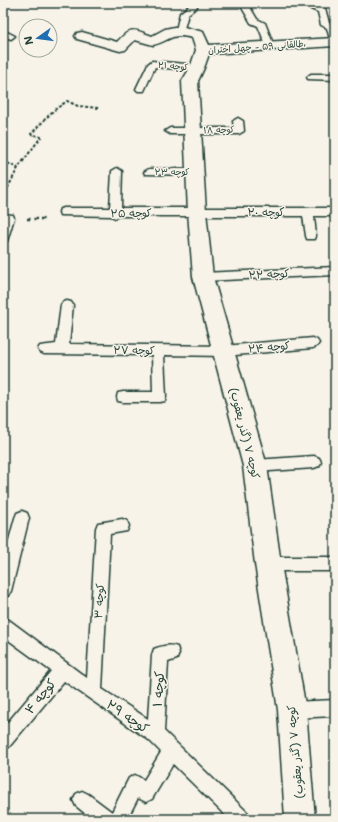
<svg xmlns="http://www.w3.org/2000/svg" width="338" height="822" font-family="'Shantell Sans','Playpen Sans Arabic',sans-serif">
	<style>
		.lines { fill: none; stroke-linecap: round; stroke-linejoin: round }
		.lane-casing { stroke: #1f3d34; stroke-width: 3 }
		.street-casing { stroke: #1f3d34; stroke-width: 3 }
		.path-far1 { stroke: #1f3d34; stroke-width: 2; stroke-dasharray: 3 2; stroke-linecap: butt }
		.path { stroke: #1f3d34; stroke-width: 2.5; stroke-dasharray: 3.5 3; stroke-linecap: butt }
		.lane { fill: #f7f3e8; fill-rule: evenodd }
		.street { fill: #f7f3e8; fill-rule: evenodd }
		.labels { text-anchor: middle; stroke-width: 3; stroke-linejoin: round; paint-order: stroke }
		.far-street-label { font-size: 9px; fill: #1f3d34; stroke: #f7f3e8 }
		.street-label { font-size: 11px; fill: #1f3d34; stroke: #f7f3e8 }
		.near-street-label { font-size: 13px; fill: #1f3d34; stroke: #f7f3e8 }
	</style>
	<rect width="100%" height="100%" fill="#f7f3e8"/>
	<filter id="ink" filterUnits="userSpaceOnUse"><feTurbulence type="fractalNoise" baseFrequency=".025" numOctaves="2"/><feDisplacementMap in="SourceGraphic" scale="8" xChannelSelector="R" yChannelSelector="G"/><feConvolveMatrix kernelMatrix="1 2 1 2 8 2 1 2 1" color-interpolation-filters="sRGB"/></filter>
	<g filter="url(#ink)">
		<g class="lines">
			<defs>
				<g id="lane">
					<path d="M188,3H196L197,7L188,14L183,32H177L176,30L180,13L189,6Z"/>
					<path d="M312,3H318L319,7L325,8L329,23L335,26V46L331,43L327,28L321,25L318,12L311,9Z"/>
					<path d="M242,4H248L257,19L265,23L274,46L273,48H267L258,26L251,23L241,6Z"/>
					<path d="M3,30L15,36L11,39L3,36Z"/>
					<path d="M152,61L197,65L201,68L197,71L155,67L144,91H138L136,89L148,64Z"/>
					<path d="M311,74H335V80L308,79L307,77Z"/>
					<path d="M238,118L243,121L244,131L239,134H170L165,131L170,128H234L233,121Z"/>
					<path d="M117,168L122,171L121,208H335V216H314L316,236L315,239H307L306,236L303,216H119L115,218L111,216L60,215L59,212L60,209L64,208H110L112,171Z"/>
					<path d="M149,169H195L200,172L195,175L145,174L144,172Z"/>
					<path d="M3,214L13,215L14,218L8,238L7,241L3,242Z"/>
					<path d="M335,267V275L203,281L199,280L197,277L199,274L203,273Z"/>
					<path d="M67,301L71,302L73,305L69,344L224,346L313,338L317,340L319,343L317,346L313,348L224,356L164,355L166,397L165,401L160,402H123L118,401L117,397L118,393L123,392H153L152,355L44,354L40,352L38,349L40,346L56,344L61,305L63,302Z"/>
					<path d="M314,456L319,458L321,462L319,466L314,468L255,472L250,470L248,466L250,462L255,460Z"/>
					<path d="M22,511L27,513L29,518L11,591L8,596L3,598V562L15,518L17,513Z"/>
					<path d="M122,519L127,521L129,526L127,531L110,534L102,689L148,719L152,655L154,649C162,646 169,644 177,647L179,653L177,659L168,662L164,731L248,813L251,819H229L173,764L152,799L146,802L138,798L127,819H92L76,806L73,800L76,794L82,791L88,794L112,812L129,778L135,775L144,780L161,752L149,740L64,681L9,747L3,750V728L51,671L3,636V618L9,620L87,678L96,528L98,523Z"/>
					<path d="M268,557H335V571H268L263,569L261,564L263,559Z"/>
					<path d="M335,700V716L292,718L286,716L284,710L286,704L292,702Z"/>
				</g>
				<path id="street" d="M174,27H184L203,32L209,45L335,38V46L209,54L204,68L198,81L206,212L213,277L267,466L281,564L306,710L315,819H285L278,710L255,564L243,466L193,277L188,212L182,81L190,68L196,50L192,38C170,32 171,41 153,45L135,40L125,50L120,51L77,39L75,36L77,33L82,32L117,42C132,26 132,29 152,36L165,29Z"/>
			</defs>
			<use href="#lane" class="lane-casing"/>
			<use href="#street" class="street-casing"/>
			<g class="path-far1">
				<path d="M3,161L18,168"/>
				<path d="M3,197L18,168L41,137L31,134L53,111L67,101L78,106L99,108"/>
			</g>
			<path class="path" d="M27,219H46"/>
			<use href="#lane" class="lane"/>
			<use href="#street" class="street"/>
		</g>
	</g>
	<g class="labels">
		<g class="far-street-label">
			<text transform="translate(257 47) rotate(-4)" y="3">طالقانی ۵۹ - چهل اختران،</text>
			<text transform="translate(173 66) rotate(5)" y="3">کوچه ۲۱</text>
			<text transform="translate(219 130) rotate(-2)" y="3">کوچه ۱۸</text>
			<text x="172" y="175">کوچه ۲۳</text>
		</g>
		<g class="street-label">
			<text x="266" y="216">کوچه ۲۰</text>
			<text transform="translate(131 213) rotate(-1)" y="4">کوچه ۲۵</text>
			<text transform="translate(269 274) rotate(-3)" y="4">کوچه ۲۲</text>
			<text transform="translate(269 347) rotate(-5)" y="4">کوچه ۲۴</text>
			<text transform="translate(134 350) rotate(1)" y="4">کوچه ۲۷</text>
			<text transform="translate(245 433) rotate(76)" y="4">کوچه ۷ (گذر یعقوب)</text>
			<text transform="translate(99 601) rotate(-87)" y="4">کوچه ۳</text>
			<text transform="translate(295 752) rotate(-95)" y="4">کوچه ۷ (گذر یعقوب)</text>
		</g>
		<g class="near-street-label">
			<text transform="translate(158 689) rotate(-86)" y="5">کوچه ۱</text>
			<text transform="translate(40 696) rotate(-51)" y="5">کوچه ۴</text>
			<text transform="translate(128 716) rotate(34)" y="5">کوچه ۲۹</text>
		</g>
	</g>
	<rect width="338" height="822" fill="none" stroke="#f7f3e8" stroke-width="16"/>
	<rect x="8" y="8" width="322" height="806" fill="none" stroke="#1f3d34" stroke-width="1.5" filter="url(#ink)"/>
	<g transform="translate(38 38) rotate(256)"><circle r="19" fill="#f7f3e8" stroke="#a1aaa0"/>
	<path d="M0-3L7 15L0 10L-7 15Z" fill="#1f6fb2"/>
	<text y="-6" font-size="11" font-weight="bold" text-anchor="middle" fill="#1f3d34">N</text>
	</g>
</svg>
